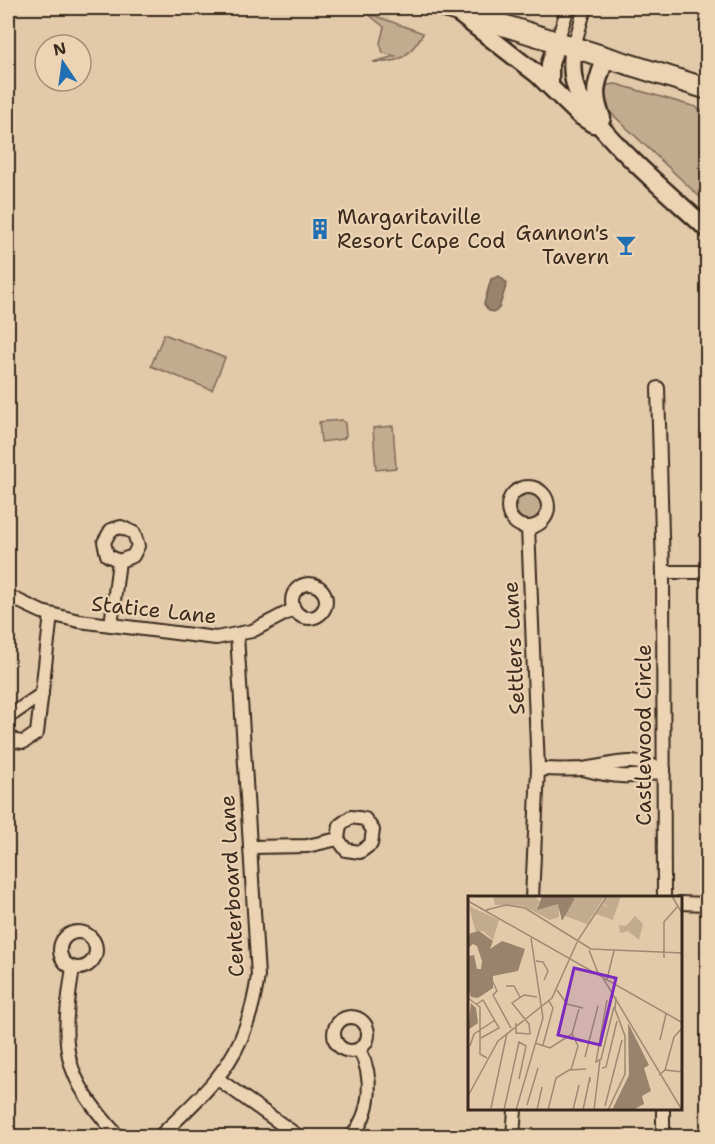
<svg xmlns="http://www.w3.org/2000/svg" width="715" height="1144" font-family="'Shantell Sans',sans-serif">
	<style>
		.green { fill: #c3ab90; stroke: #7f6a57; stroke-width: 1.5 }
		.water { fill: #99836c; stroke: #735f4d; stroke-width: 1.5 }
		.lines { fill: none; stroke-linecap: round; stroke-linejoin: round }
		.minor-casing { stroke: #3b2a1e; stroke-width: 16 }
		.secondary-casing { stroke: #3b2a1e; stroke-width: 21 }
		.primary-casing { stroke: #3b2a1e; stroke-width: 24 }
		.minor { stroke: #ecd3b3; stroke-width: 12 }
		.secondary { stroke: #ecd3b3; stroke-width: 16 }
		.primary { stroke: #ecd3b3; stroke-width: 20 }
		.labels { text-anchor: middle; stroke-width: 4.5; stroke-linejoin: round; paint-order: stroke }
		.poi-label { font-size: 21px; fill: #3b2a1e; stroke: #ecd3b3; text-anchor: start }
		.street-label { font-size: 21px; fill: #3b2a1e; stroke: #ecd3b3 }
		.inset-road { fill: none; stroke: #9f8972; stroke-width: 1.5 }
		.view { fill: #7b2cbf; fill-opacity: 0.15; stroke: #7b2cbf; stroke-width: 3 }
		.inset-edge { fill: none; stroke: #3b2a1e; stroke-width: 3 }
	</style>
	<rect width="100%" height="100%" fill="#e2c9aa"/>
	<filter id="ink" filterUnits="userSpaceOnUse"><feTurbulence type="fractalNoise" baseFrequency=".0167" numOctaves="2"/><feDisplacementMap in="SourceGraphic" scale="12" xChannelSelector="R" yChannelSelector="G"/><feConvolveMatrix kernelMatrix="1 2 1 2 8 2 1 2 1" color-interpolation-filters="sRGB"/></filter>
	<g filter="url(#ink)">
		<g class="green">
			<path d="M367,13L423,33V34C409,56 400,64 373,62L395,56L383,53L380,43L384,27Z"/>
			<path d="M616,84L696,107L701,111L704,109L708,115L707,199H702L610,112L603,94L607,85Z"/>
			<path d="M164,334L225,358L212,390L151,366Z"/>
			<path d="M342,420L345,423L346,436L343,439L321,442L319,422Z"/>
			<path d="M393,426L396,468L376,470L373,428Z"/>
			<circle cx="529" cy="507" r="13"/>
		</g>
		<path class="water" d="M499,276L507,283L499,308L495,312L489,311L484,304L491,279Z"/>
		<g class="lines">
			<defs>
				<g id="minor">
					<path d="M557,41L568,8"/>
					<path d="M574,46L585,8"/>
					<path d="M658,388L663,572L664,898"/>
					<circle cx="528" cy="507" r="20"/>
					<path d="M528,527L538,769L532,898"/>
					<path d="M663,572H708"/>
					<circle cx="309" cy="601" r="17"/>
					<path d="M8,596L42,612L79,621L216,638L252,631L294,609"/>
					<path d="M111,625L119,561L133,556L138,546L134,533L121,527L111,530L104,542L107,555L119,561"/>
					<path d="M8,717L42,694"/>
					<path d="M8,735L15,741L24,742L37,733L51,615"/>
					<path d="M538,769C552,769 567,770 581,769C617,765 627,755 664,770"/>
					<path d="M583,769C612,777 635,780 664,770"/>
					<path d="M251,847L307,846L338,839L346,850L360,852L371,844L373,830L365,819L351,817L340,825L338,839"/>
					<path d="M680,903L708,904"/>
					<circle cx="78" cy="950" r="18"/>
					<path d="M73,968C60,1050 62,1074 118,1136"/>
					<circle cx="351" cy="1034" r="17"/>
					<path d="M218,1079L298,1136"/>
					<path d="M160,1136C216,1082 246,1058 258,976L237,635"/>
					<path d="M352,1136C372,1111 374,1077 359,1049"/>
					<path d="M513,1136L515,1110"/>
					<path d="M663,1136V1110"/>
				</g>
				<g id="secondary">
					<path d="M458,13L538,75L579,115L593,124"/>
					<path d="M574,46C571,63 572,81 579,96C601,138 672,196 708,230"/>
					<path d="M550,86V64L557,41"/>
					<path d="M602,118C591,92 597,82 606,57"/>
				</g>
				<path id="primary" d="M448,8L708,89"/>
			</defs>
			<use href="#minor" class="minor-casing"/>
			<use href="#secondary" class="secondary-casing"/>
			<use href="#primary" class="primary-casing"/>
			<use href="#minor" class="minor"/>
			<use href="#secondary" class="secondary"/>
			<use href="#primary" class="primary"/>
		</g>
	</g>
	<defs>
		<symbol id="building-bare" viewBox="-9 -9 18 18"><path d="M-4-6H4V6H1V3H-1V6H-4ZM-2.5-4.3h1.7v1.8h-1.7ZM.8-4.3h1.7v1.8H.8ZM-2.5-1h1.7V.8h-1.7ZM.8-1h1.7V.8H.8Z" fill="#1f6fb2" stroke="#ecd3b3" stroke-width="2.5" paint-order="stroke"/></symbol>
		<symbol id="bar-bare" viewBox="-9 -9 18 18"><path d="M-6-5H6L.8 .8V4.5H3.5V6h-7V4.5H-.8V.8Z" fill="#1f6fb2" stroke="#ecd3b3" stroke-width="2.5" paint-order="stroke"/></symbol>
	</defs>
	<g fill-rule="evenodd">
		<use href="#building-bare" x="305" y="214" width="30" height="30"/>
		<use href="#bar-bare" x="611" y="230" width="30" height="30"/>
	</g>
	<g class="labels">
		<g class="poi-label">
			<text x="337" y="224">Margaritaville<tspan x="337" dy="24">Resort Cape Cod</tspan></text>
			<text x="609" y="240" text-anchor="end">Gannon's<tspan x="609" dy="24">Tavern</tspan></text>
		</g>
		<g class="street-label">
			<text transform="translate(154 610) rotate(6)" y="7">Statice Lane</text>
			<text transform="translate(514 648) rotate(-93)" y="7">Settlers Lane</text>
			<text transform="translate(644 735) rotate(-90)" y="7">Castlewood Circle</text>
			<text transform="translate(232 886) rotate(-93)" y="7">Centerboard Lane</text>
		</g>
	</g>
	<g transform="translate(468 896)">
		<rect width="214" height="214" fill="#e2c9aa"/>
		<path d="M25,0H67L72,6L69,10L91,7V21L82,24L55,10L27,9ZM101,0H137L119,28L97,20L107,4ZM140,0H153L145,24L128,18L135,8L141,13L135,6ZM1,10L31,24L25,44L15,35L8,37ZM167,20L175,28L171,44L160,35L152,37L151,29L158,30Z" fill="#c3ab90"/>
		<path d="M74,0H101L107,3L94,25L90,8L69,14ZM11,35L25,45L22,53L34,45L57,53L50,75L25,80V92L10,102L3,101L0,94V60L6,59L9,73H13L14,65L9,50L5,48L0,52V38ZM3,107L8,112L10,127L0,134ZM160,127L181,169L176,172L183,195L174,200L176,208L165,214H144L161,179Z" fill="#99836c"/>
		<path class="inset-road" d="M204,0L215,19M0,5L215,127M18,14L38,9L57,12L123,53L215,57M121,54L130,77M196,62V26L210,10M68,65L75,66L80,75L76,84M135,82L214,214M139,83L146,55M24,84L29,95L25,99L43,132M38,90H46L52,101M89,94L99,108L115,112M0,102L12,111V158L19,162M139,104L128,166L133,163L146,111M9,108L15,104L31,132L13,142M48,127V137L62,138L61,128L44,107L56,99L69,101M192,144L198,118M67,147L82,152L104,138L111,113M75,149L85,112L81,105M2,150L6,138L27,124M117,161L130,110M134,172L138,171L149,125M103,174L110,150L104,138M197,174L215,176M191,179L197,174L206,141L215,131M0,200L30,145L84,102L110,44L139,0M59,209L70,172M137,210L154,144M23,212L39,137M36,214L51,146L58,150L51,183M48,214L75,122L63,42M69,214L74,191M80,214L88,182L101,174L118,173M105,214L111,189M115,214L122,181V186M126,214L132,164M140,214L157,178V140L147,113L148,101"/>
		<path class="view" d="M106,72L148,82L132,149L90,139Z"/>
		<rect width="214" height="214" class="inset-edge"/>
	</g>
	<rect width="715" height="1144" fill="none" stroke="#ecd3b3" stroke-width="30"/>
	<rect x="15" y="15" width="685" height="1114" fill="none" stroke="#3b2a1e" stroke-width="2" filter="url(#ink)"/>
	<g transform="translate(63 63) rotate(347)"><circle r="28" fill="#ecd3b3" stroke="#a58f77" stroke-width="1.5"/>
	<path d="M0-4.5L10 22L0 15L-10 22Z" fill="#1f6fb2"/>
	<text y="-9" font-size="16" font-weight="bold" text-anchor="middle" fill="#3b2a1e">N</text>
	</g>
</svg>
